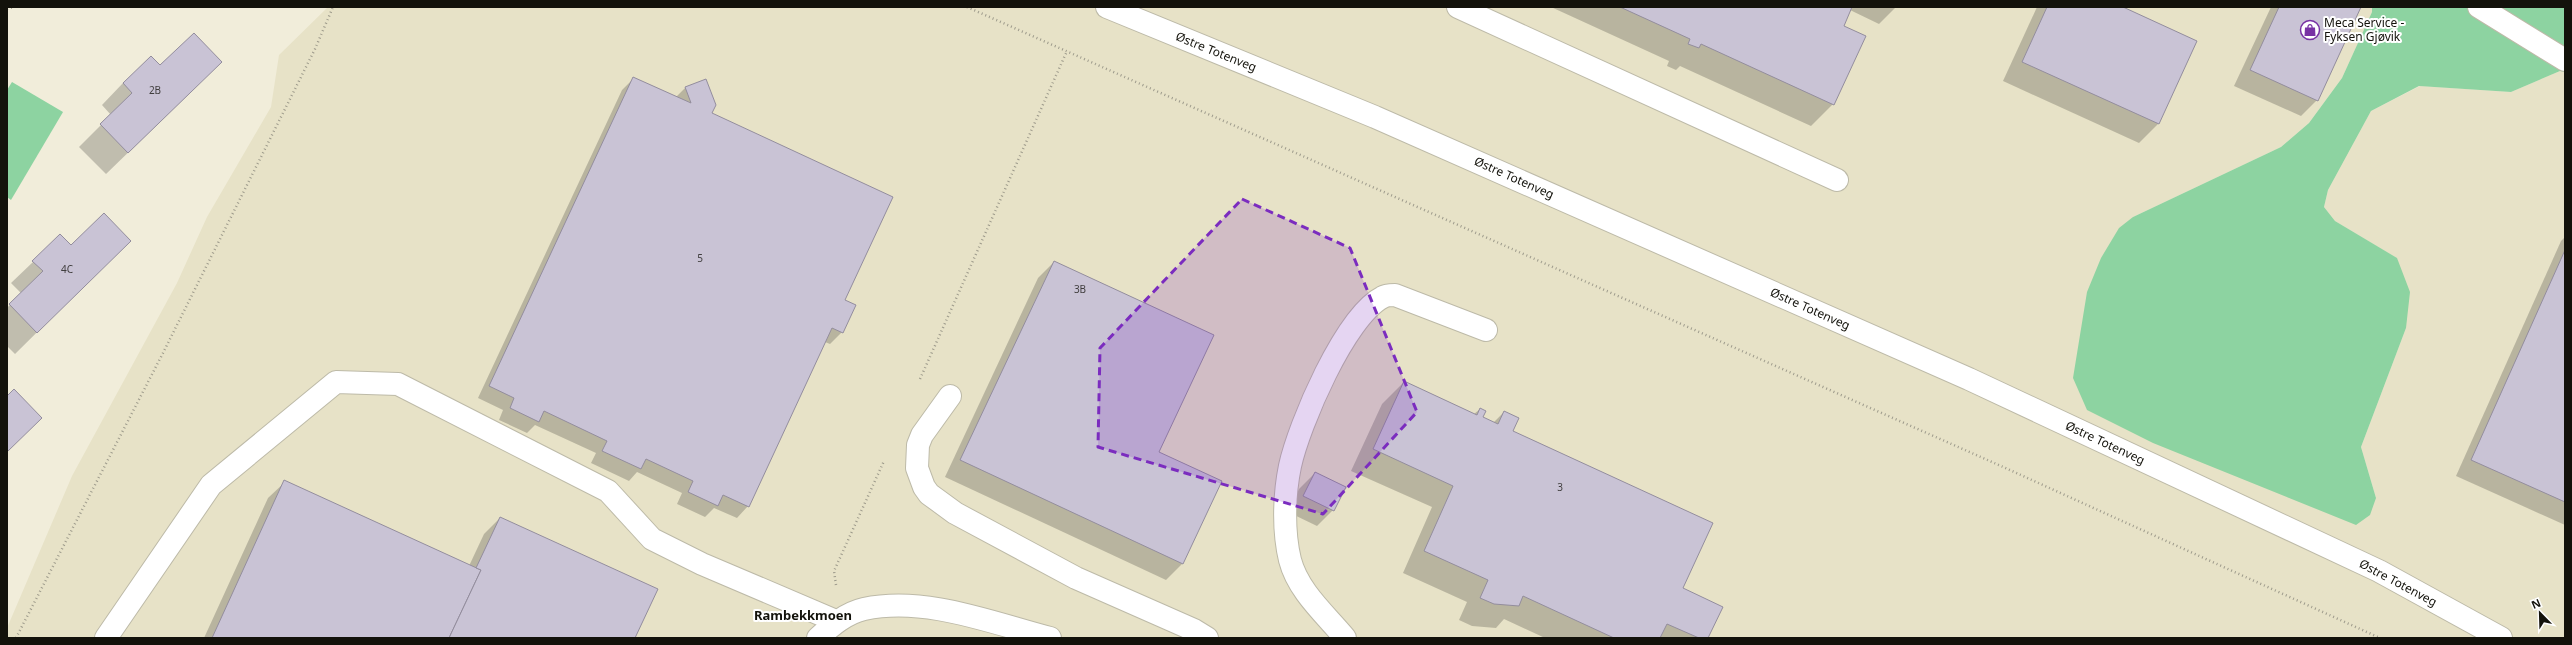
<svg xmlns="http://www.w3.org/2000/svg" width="2572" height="645" font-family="'Noto Sans',sans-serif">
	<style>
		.built { fill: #e7e2c7 }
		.green { fill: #8dd3a1 }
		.shadow { fill: #0003 }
		.building { fill: #c9c3d5; stroke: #938d9d }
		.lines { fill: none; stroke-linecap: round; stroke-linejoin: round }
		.minor-casing { stroke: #bdbaa8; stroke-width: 24 }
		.major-casing { stroke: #bdbaa8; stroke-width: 24 }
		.path { stroke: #9e9b8c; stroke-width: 2.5; stroke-dasharray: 1 3; stroke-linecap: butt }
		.minor { stroke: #fff; stroke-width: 22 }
		.major { stroke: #fff; stroke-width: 22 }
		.marked { fill: #7b2cbf; fill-opacity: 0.2; stroke: #7b2cbf; stroke-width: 3; stroke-dasharray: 8 5; stroke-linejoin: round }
		.labels { text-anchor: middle; stroke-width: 4; stroke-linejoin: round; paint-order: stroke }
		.number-label { font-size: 10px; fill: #403e3e }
		.poi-label { font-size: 12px; fill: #13120b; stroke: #fff; text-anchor: start }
		.street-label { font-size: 12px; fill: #13120b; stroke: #fff }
		.neighbourhood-label { font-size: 13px; font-weight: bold; fill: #13120b; stroke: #fff }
	</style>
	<rect width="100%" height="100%" fill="#f1edda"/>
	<path class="built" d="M328,7H2372V12L2342,78L2309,123L2281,147L2133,217L2376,498L2361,447L2406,328L2396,258L2335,221L2324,207L2328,190L2371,111L2420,86L2511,92L2560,71L2565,72V638H7V628L72,476L177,283L207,217L271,107L279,55Z"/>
	<g class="green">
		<path d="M2372,7H2565V72L2560,71L2511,92L2419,86L2371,111L2328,190L2324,207L2335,221L2397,258L2410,292L2406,328L2361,447L2376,498L2370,515L2356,525L2153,443L2087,410L2073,378L2087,292L2101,258L2119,228L2133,217L2281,147L2309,123L2342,78L2372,12Z"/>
		<path d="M12,82L63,112L11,200L7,197V90Z"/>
	</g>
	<g class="shadow">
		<path d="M1551,7H1896L1879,24L1850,10L1843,26L1833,104L1811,126L1680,66L1676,70L1667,66L1669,61Z"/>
		<path d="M2037,7H2121L2196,41L2158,124L2139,143L2003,81Z"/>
		<path d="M2271,7H2360L2317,100L2301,116L2234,86Z"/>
		<path d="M160,67L199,84L106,174L79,147L111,115L102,105L123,83Z"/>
		<path d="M634,78L676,97L686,87L711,113L844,300L842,332L830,344L825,342L748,506L737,518L714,508L705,517L677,504L682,493L637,472L629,481L591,463L596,453L535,425L527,433L499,420L503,410L478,398L622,90Z"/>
		<path d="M2565,237V525L2456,476L2561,241Z"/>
		<path d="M71,247L108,262L15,354L7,346V308L21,293L11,283L33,262Z"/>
		<path d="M1054,262L1158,452L1182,564L1166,580L945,477L1038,278Z"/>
		<path d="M1404,382L1474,414L1480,409L1481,417L1493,423L1504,412L1512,431L1681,589L1707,638H1545L1504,619L1496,628L1472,626L1459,620L1467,602L1403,573L1432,507L1351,471L1382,404Z"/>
		<path d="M1315,473L1333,510L1317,526L1288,512L1299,489Z"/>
		<path d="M285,482L469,566L484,534L500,518L634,638H204L268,498Z"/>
	</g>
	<g class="building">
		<path d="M1620,7H1852L1844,26L1866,36L1834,105L1701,44L1699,48L1688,44L1690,39Z"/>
		<path d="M2047,7H2123L2197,41L2159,124L2022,62Z"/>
		<path d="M2279,7H2361L2318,101L2250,70Z"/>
		<path d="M194,33L222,62L128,153L100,124L132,93L123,83L151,56L160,65Z"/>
		<path d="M633,77L691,103L685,87L706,79L716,105L712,113L893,197L845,300L856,305L843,333L832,328L749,507L723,495L718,506L688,492L693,481L646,459L641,469L602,451L607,441L544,411L539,422L510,408L514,398L489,386Z"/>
		<path d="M104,213L131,241L37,333L9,304L43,271L32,261L60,234L71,245Z"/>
		<path d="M2565,250V502L2471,460Z"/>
		<path d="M1054,261L1214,335L1159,452L1222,481L1183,564L960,460Z"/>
		<path d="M1404,381L1477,415L1480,408L1486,411L1483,417L1498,424L1504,411L1519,418L1513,431L1713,523L1683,588L1723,607L1708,638H1699L1667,624L1660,638H1614L1523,596L1519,606L1494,604L1480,598L1488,580L1424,551L1453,486L1373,449Z"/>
		<path d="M14,389L42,418L7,452V396Z"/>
		<path d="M1315,472L1346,487L1334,511L1303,496Z"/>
		<path d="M284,480L481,570L449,638H212Z"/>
		<path d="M500,517L658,589L635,638H449L481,570L476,568Z"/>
	</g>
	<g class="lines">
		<defs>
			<g id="minor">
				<path d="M1458,7L1837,180"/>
				<path d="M2479,7L2565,60"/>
				<path d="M950,396L922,435L918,445L917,468L924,487L929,494L955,513L1076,578L1194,630L1207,638"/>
				<path d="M106,638L211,485L336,382L398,384L608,491L652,539L702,564L836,621"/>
				<path d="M818,638C831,626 846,613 864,609C926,596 992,623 1050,638"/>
				<path d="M1345,638C1325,614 1298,591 1290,560C1283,531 1284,495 1290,466C1299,425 1345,316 1383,297C1386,295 1392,295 1395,295L1486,330"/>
			</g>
			<path id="major" d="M1107,7L1375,117L1969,379L2379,571L2501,638"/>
		</defs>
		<use href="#minor" class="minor-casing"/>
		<use href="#major" class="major-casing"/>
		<g class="path">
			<path d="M967,7L2001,466L2380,638"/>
			<path d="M7,9L13,7"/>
			<path d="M920,379L1067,51"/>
			<path d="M836,585L834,571L884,461"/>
			<path d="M16,638L163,353L315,49L333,7"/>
		</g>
		<use href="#minor" class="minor"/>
		<use href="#major" class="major"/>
	</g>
	<path class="marked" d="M1242,199L1350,248L1417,412L1323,514L1098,447L1100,348Z"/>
	<defs>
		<symbol id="shop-ring" viewBox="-11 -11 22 22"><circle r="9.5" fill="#fff" stroke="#7831a4" stroke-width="1.5"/><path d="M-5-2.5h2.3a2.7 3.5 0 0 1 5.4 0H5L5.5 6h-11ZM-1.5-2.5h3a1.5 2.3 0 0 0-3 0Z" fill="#7831a4"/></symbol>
	</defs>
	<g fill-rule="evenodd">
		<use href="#shop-ring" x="2299" y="19" width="22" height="22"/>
	</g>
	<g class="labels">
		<g class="number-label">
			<text x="155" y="94">2B</text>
			<text x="700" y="262">5</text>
			<text x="67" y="273">4C</text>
			<text x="1080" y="293">3B</text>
			<text x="1560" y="491">3</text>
		</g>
		<g class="poi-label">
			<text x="2324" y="27">Meca Service -<tspan x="2324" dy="14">Fyksen Gjøvik</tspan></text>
		</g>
		<g class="street-label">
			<text transform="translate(1216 52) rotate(22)" y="4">Østre Totenveg</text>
			<text transform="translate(1514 178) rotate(24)" y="4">Østre Totenveg</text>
			<text transform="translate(1810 309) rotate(24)" y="4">Østre Totenveg</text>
			<text transform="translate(2105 443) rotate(25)" y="4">Østre Totenveg</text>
			<text transform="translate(2398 583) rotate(28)" y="4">Østre Totenveg</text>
		</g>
		<g class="neighbourhood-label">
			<text x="803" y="620">Rambekkmoen</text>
		</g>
	</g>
	<rect width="2572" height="645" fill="none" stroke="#13120b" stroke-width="16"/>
	<g transform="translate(2540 613) rotate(337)" stroke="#ffffff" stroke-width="3" paint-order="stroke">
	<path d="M0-3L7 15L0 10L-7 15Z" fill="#13120b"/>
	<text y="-6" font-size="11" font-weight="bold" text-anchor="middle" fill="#13120b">N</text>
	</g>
</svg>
